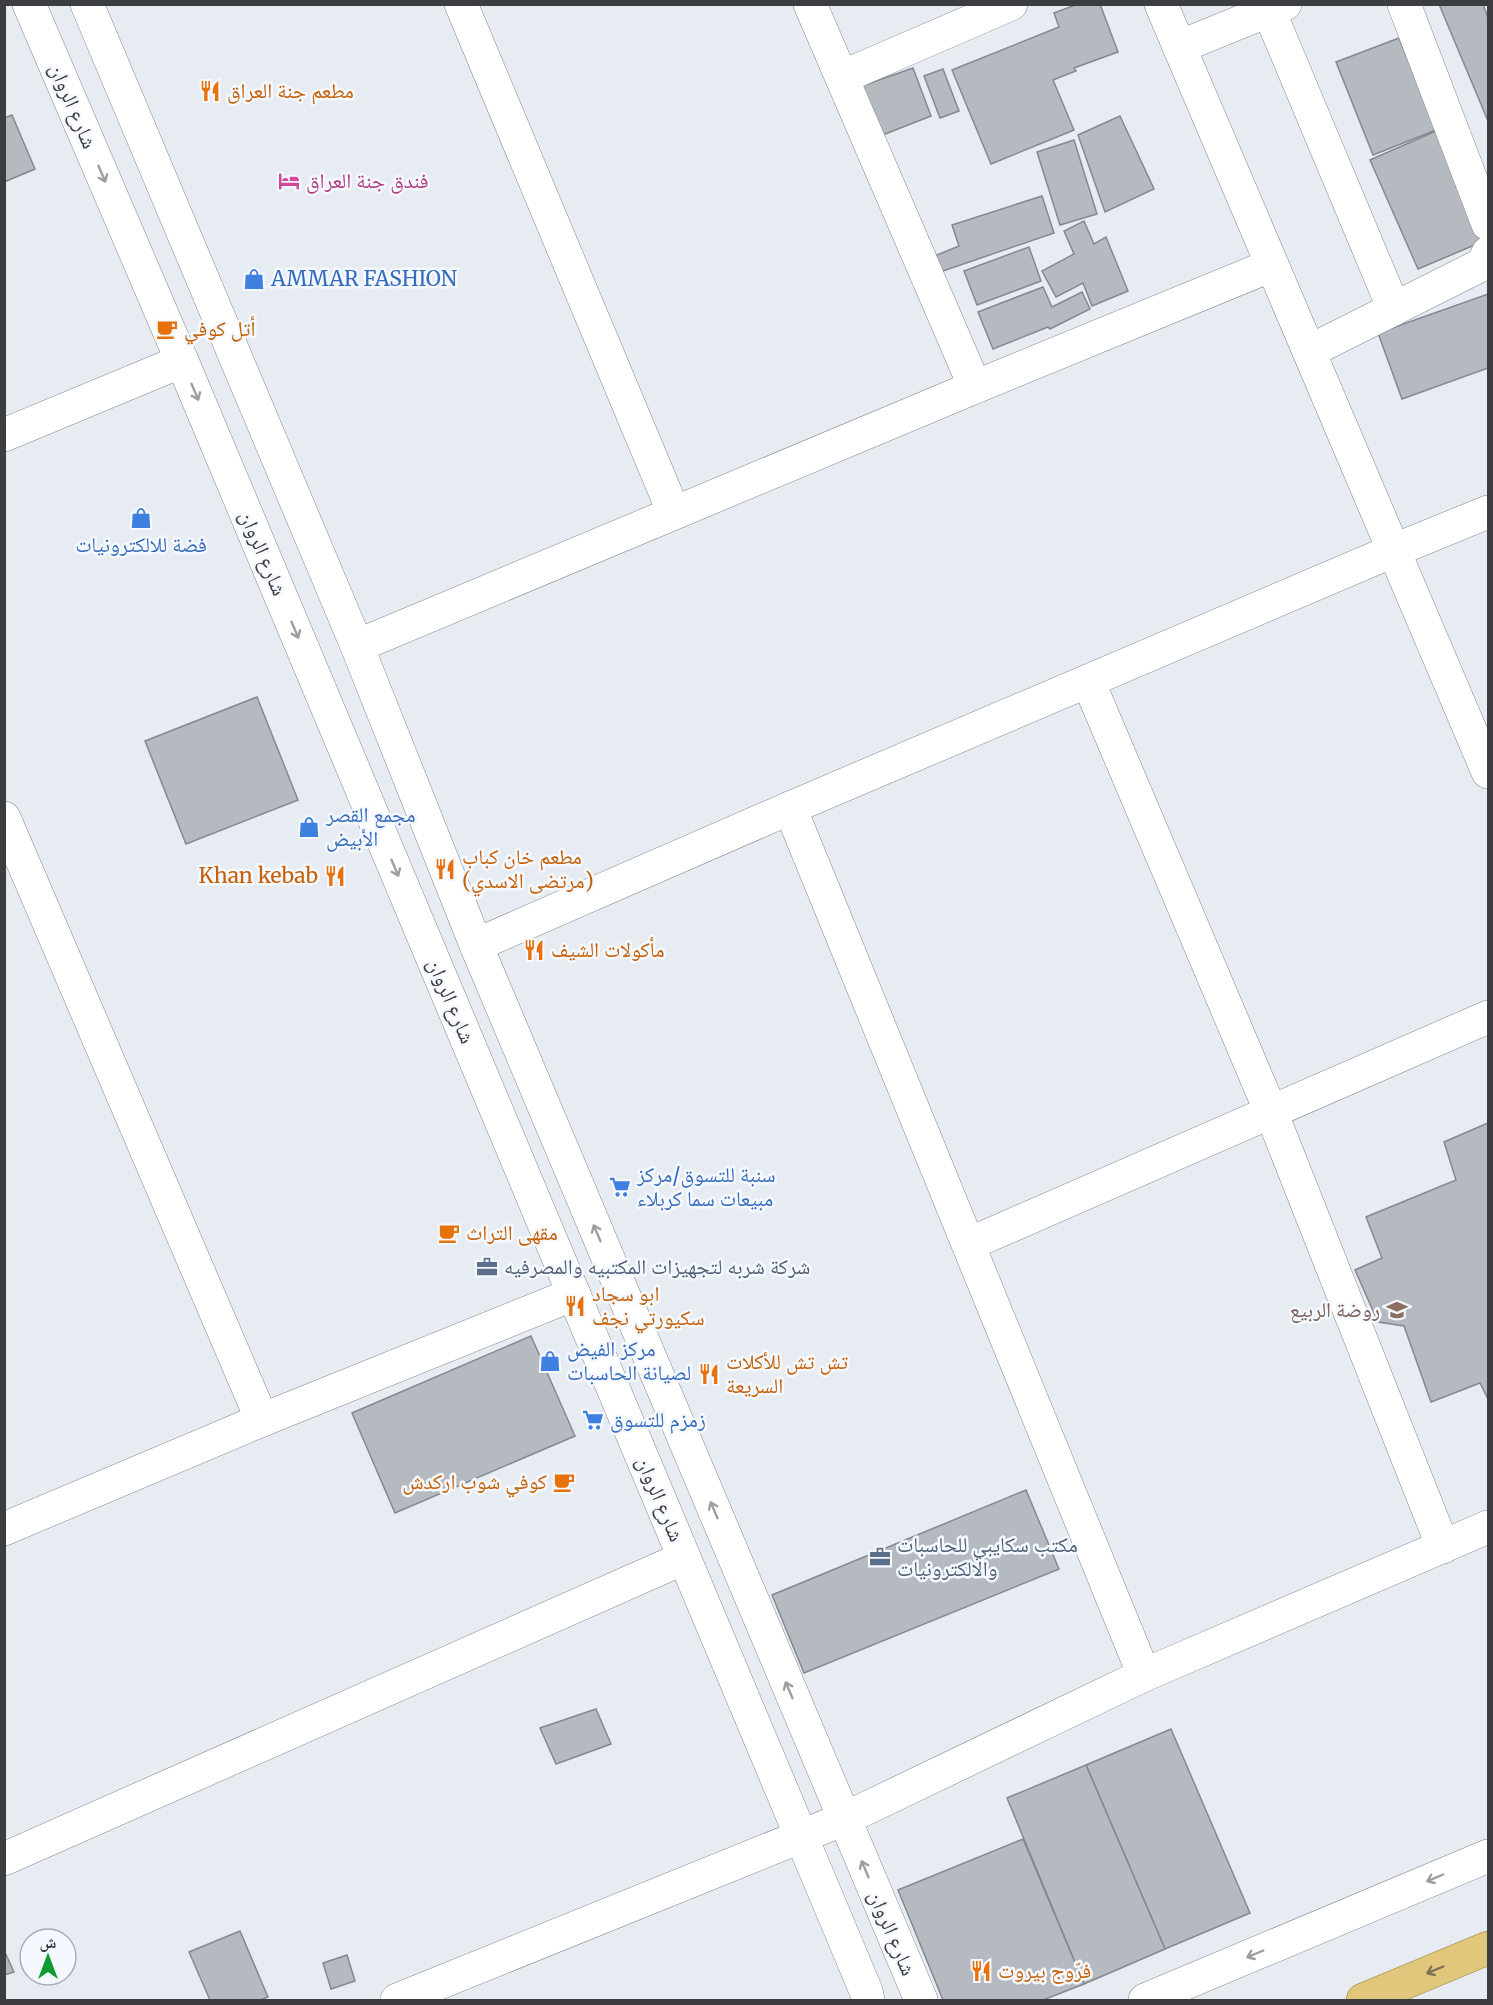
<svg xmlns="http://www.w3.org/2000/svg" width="1493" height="2005" font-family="Merriweather,'Noto Naskh Arabic',serif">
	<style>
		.building { fill: #b5bac1; stroke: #84888f; stroke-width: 1.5 }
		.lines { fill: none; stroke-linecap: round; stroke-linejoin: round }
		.minor-casing { stroke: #82878d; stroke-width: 34 }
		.major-casing { stroke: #9a7e2e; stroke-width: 34 }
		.minor { stroke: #fff; stroke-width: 33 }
		.major { stroke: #e1c77c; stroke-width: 33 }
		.oneway { stroke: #9d9ea0 }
		.oneway2 { stroke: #7d7458 }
		.labels { text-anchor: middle; stroke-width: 5; stroke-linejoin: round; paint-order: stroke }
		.food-label { font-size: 21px; fill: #c56008; stroke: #f5f9ff; text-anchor: start }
		.street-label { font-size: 21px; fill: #3b3d40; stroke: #f5f9ff }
		.hotel-label { font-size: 21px; fill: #b23c85; stroke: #f5f9ff; text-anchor: start }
		.shop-label { font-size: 21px; fill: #366cbe; stroke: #f5f9ff; text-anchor: start }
		.service-label { font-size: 21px; fill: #4e5e75; stroke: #f5f9ff; text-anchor: start }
		.education-label { font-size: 21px; fill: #785e54; stroke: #f5f9ff; text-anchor: end }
	</style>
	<rect width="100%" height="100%" fill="#e7ecf3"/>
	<g class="building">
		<path d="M1078,4H1100L1118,52L1074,68L1076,71L1053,80L1074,130L991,164L952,70L1059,27L1054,13Z"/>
		<path d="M1439,4H1483L1488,18V121Z"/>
		<path d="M1399,38L1436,130L1373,155L1336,62Z"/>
		<path d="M913,68L931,116L880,136L862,86Z"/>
		<path d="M943,69L959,111L940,118L924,76Z"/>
		<path d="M12,115L35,169L4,182V118Z"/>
		<path d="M1120,116L1154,189L1105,212L1078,135Z"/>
		<path d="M1436,131L1484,241L1418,269L1370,160Z"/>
		<path d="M1074,140L1097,214L1060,225L1037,152Z"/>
		<path d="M1042,196L1054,233L934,274L927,259L959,246L952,225Z"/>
		<path d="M1084,221L1094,244L1106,237L1128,291L1092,306L1083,283L1056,297L1042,271L1074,254L1064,231Z"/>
		<path d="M1029,247L1041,281L977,305L964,271Z"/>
		<path d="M1043,287L1052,307L1082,292L1090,309L1050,329L1048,327L993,349L978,312Z"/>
		<path d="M1488,294V368L1402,399L1378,333Z"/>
		<path d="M257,697L298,800L186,844L145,741Z"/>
		<path d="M1488,1123V1399L1480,1383L1431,1402L1404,1326L1378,1322L1355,1270L1382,1258L1366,1217L1456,1180L1444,1142Z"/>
		<path d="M531,1336L575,1436L395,1513L352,1413Z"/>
		<path d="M1026,1490L1059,1569L804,1673L772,1595Z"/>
		<path d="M596,1709L611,1744L556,1764L540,1728Z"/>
		<path d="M1171,1729L1250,1913L1165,1949L1086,1765Z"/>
		<path d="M1086,1765L1165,1949L1084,1984L1007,1798Z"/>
		<path d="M1023,1839L1084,1984L1043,2000H943L898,1890Z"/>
		<path d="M240,1931L268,1997L260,2000H210L189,1952Z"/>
		<path d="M4,1950L14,1972L4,1975Z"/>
		<path d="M347,1955L355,1981L331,1989L323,1963Z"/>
	</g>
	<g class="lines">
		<defs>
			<g id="minor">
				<path d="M29,4L182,361L801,1836L866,1991L868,2000"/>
				<path d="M87,4L357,646L476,945L921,2000"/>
				<path d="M461,4L674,513"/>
				<path d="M810,4L975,387"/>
				<path d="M1161,4L1488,772"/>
				<path d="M1404,4L1488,224"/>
				<path d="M1269,11L1394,309"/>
				<path d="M1179,47L1285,4"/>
				<path d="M842,77L1011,4"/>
				<path d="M1310,351L1483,264L1488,253"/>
				<path d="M4,435L182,361"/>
				<path d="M357,646L975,387L1272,265"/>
				<path d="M1088,681L1271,1112L1443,1547"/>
				<path d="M790,808L1144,1675"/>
				<path d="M4,818L262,1420"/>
				<path d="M476,945L790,808L1395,550L1488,512"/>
				<path d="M969,1244L1488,1017"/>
				<path d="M4,1529L262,1420L574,1294"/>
				<path d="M4,1859L684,1558"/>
				<path d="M397,2000L844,1819L1144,1675L1488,1527"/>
				<path d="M1145,2000L1488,1856"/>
			</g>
			<path id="major" d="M1363,2000L1488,1948"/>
		</defs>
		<use href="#minor" class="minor-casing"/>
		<use href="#major" class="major-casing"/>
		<use href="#minor" class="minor"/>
		<use href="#major" class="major"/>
	</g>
	<defs><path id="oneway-shaft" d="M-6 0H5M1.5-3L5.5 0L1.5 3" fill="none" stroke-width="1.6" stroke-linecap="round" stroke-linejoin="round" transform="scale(1.5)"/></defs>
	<g class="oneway">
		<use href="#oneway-shaft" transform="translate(102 174) rotate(67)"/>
		<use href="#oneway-shaft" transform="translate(195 392) rotate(67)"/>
		<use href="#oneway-shaft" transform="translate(295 630) rotate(67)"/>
		<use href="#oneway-shaft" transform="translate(395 868) rotate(67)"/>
		<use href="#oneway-shaft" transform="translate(597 1233) rotate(-113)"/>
		<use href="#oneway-shaft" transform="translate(714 1510) rotate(-113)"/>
		<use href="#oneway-shaft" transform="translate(789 1690) rotate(-113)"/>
		<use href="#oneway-shaft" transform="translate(865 1869) rotate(-113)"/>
		<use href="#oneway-shaft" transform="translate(1435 1878) rotate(157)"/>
		<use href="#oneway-shaft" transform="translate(1255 1954) rotate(157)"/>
	</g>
	<use class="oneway2" href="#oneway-shaft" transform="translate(1435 1970) rotate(157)"/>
	<defs>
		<symbol id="restaurant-bare" viewBox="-9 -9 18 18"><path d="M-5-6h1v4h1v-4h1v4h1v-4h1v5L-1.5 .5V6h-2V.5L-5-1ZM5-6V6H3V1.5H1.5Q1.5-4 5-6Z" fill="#e8710a" stroke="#f5f9ff" stroke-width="2.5" paint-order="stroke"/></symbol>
		<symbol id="hotel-bare" viewBox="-9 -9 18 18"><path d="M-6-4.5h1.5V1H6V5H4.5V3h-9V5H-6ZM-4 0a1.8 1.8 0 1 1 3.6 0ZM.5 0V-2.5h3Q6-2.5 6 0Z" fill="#d1479c" stroke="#f5f9ff" stroke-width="2.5" paint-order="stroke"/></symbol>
		<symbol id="shop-bare" viewBox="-9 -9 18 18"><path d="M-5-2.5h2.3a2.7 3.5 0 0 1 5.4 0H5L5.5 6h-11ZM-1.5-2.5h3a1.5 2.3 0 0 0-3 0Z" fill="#3f7fe0" stroke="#f5f9ff" stroke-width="2.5" paint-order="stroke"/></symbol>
		<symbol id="cafe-bare" viewBox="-9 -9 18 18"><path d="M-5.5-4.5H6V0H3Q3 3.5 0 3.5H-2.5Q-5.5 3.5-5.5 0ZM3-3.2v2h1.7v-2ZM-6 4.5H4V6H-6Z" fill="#e8710a" stroke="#f5f9ff" stroke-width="2.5" paint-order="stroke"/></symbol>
		<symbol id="supermarket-bare" viewBox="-9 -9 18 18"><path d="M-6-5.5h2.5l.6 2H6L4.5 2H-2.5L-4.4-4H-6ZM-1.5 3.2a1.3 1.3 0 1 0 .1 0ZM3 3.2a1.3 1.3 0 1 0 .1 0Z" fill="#3f7fe0" stroke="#f5f9ff" stroke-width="2.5" paint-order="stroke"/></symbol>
		<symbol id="office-bare" viewBox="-9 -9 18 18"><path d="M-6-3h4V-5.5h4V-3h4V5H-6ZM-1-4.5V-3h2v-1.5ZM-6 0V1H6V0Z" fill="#5c6f8a" stroke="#f5f9ff" stroke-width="2.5" paint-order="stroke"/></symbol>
		<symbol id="school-bare" viewBox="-9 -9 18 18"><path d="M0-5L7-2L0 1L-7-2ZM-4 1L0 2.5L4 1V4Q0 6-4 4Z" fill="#8d6e63" stroke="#f5f9ff" stroke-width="2.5" paint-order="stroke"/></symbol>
	</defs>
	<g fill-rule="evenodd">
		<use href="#restaurant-bare" x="195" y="76" width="30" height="30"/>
		<use href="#hotel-bare" x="274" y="166" width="30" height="30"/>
		<use href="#shop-bare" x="239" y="264" width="30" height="30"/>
		<use href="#cafe-bare" x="152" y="314" width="30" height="30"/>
		<use href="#shop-bare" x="126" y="503" width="30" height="30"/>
		<use href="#shop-bare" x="294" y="812" width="30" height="30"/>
		<use href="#restaurant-bare" x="430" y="854" width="30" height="30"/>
		<use href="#restaurant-bare" x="320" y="861" width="30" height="30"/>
		<use href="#restaurant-bare" x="519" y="935" width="30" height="30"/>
		<use href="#supermarket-bare" x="605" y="1172" width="30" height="30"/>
		<use href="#cafe-bare" x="434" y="1218" width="30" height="30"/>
		<use href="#office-bare" x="472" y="1252" width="30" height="30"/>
		<use href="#restaurant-bare" x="560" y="1291" width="30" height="30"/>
		<use href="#school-bare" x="1382" y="1295" width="30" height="30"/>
		<use href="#shop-bare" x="535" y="1346" width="30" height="30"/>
		<use href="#restaurant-bare" x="694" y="1359" width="30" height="30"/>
		<use href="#supermarket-bare" x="578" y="1405" width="30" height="30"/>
		<use href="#cafe-bare" x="549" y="1467" width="30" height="30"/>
		<use href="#office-bare" x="865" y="1542" width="30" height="30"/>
		<use href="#restaurant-bare" x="966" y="1956" width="30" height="30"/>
	</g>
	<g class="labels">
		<g class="food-label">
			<text x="227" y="98">مطعم جنة العراق</text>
			<text x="184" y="336">أتل كوفي</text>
			<text x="462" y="864">مطعم خان كباب<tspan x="462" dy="24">(مرتضى الاسدي)</tspan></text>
			<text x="318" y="883" text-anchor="end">Khan kebab</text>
			<text x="551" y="957">مأكولات الشيف</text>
			<text x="466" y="1240">مقهى التراث</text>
			<text x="592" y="1301">ابو سجاد<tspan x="592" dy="24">سكيورتي نجف</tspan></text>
			<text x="726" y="1369">تش تش للأكلات<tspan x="726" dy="24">السريعة</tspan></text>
			<text x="547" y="1489" text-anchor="end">كوفي شوب اركدش</text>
			<text x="998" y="1978">فرّوج بيروت</text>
		</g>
		<g class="street-label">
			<text transform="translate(73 106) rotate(67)" y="7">شارع الروان</text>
			<text transform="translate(263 553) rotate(67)" y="7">شارع الروان</text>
			<text transform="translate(451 1001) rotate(67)" y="7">شارع الروان</text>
			<text transform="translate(660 1499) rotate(67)" y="7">شارع الروان</text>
			<text transform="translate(892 1933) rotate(67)" y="7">شارع الروان</text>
		</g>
		<g class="hotel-label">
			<text x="306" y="188">فندق جنة العراق</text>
		</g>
		<g class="shop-label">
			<text x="271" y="286">AMMAR FASHION</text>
			<text x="141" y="552" text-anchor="middle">فضة للالكترونيات</text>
			<text x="326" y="822">مجمع القصر<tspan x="326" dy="24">الأبيض</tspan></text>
			<text x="637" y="1182">سنبة للتسوق/مركز<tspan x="637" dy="24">مبيعات سما كربلاء</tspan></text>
			<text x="567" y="1356">مركز الفيض<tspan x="567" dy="24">لصيانة الحاسبات</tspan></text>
			<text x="610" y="1427">زمزم للتسوق</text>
		</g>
		<g class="service-label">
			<text x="504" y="1274">شركة شربه لتجهيزات المكتبيه والمصرفيه</text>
			<text x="897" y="1552">مكتب سكايبي للحاسبات<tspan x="897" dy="24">والالكترونيات</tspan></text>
		</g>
		<g class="education-label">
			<text x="1380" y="1317">روضة الربيع</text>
		</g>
	</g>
	<rect width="1493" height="2005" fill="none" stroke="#3b3d40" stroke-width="12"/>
	<g transform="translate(48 1957)"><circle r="28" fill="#f5f9ff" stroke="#abaeb3" stroke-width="1.5"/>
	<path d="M0-4.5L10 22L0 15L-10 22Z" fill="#109a32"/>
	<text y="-9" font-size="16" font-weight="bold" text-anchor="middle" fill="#3b3d40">ش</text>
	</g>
</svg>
